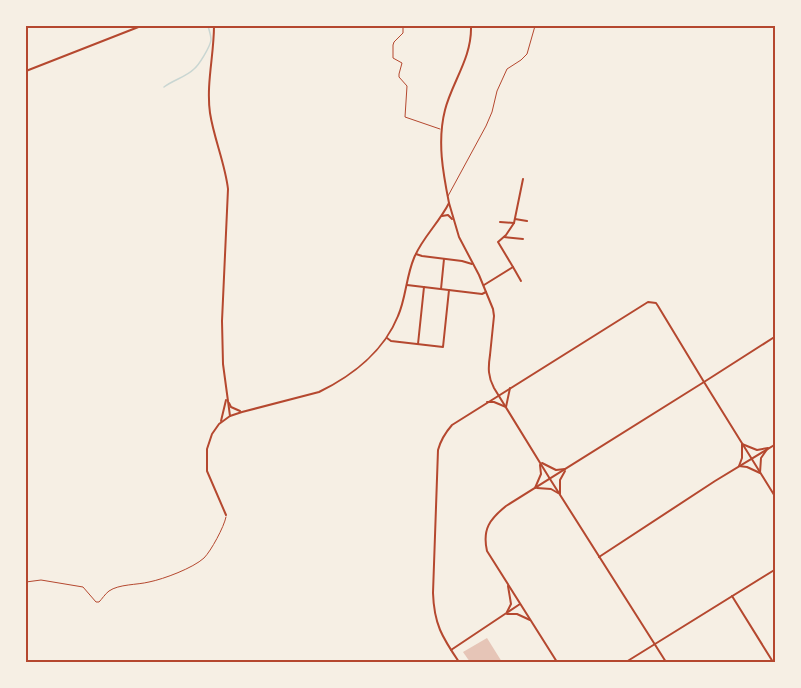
<svg xmlns="http://www.w3.org/2000/svg" width="801" height="688" font-family="Karla,sans-serif">
	<style>
		.lines { fill: none; stroke-linecap: round; stroke-linejoin: round }
		.stream { stroke: #c9d6d2; stroke-width: 1.5 }
		.building { fill: #e6c5b7 }
		.service { stroke: #b5482f; stroke-width: 1 }
		.minor { stroke: #b5482f; stroke-width: 2 }
		.tertiary { stroke: #b5482f; stroke-width: 2 }
		.neatline { fill: none; stroke: #b5482f; stroke-width: 2 }
	</style>
	<rect width="100%" height="100%" fill="#f6efe4"/>
	<g class="lines">
		<path class="stream" d="M164,87C173,80 186,77 194,69C199,65 210,47 211,40C211,35 209,30 208,26"/>
	</g>
	<path class="building" d="M487,638L502,662H470L463,652Z"/>
	<g class="lines">
		<g class="service">
			<path d="M403,26V33L394,42L393,45V58L402,63L399,74V77L407,86L405,117L440,129"/>
			<path d="M448,196L486,126L492,112L497,91L507,69L521,60L527,54L535,26"/>
			<path d="M26,582L41,580L83,587L96,602H99C102,599 105,594 109,591C119,584 137,585 149,582C164,579 193,568 204,558C211,551 224,527 226,517"/>
		</g>
		<g class="minor">
			<path d="M214,26C214,55 206,84 210,113C214,139 225,163 228,189L222,321L223,364L230,416L219,424L212,434L207,449V471L226,515"/>
			<path d="M449,203L459,237L479,275L493,309L494,316L490,355"/>
			<path d="M442,216L448,215L452,219"/>
			<path d="M515,219L527,221"/>
			<path d="M500,222L514,223"/>
			<path d="M504,237L523,239"/>
			<path d="M416,254L422,256L462,261L472,264"/>
			<path d="M513,267L521,281"/>
			<path d="M407,285L482,294L486,292"/>
			<path d="M484,285L513,267L498,242L506,235L514,223L523,179"/>
			<path d="M441,289L444,259"/>
			<path d="M387,338L391,341L443,347L449,290"/>
			<path d="M418,344L424,287"/>
			<path d="M487,402H494L506,407L510,388"/>
			<path d="M229,403L231,407L240,411"/>
			<path d="M230,416L242,412L319,392C352,376 384,351 398,316C406,298 406,277 414,258C422,238 439,223 449,203C443,173 437,141 445,110C452,82 472,58 471,26"/>
			<path d="M221,421L226,400"/>
			<path d="M742,444L757,450L768,448L761,458L760,473L747,467L739,466L742,458Z"/>
			<path d="M599,557L715,481L776,444"/>
			<path d="M732,596L773,662"/>
			<path d="M507,612L511,604L508,586"/>
			<path d="M507,614H517L530,620"/>
			<path d="M451,650L520,604"/>
			<path d="M459,662C442,637 434,624 433,593L438,450C441,439 445,433 452,425L648,302L656,303L658,306L704,382L776,336"/>
			<path d="M626,662L776,569"/>
		</g>
		<g class="tertiary">
			<path d="M26,71L141,26"/>
			<path d="M490,355C488,368 488,377 494,388L550,479L666,662"/>
			<path d="M542,463L556,470L565,469"/>
			<path d="M535,488L541,474L540,465"/>
			<path d="M537,488L551,489L558,493"/>
			<path d="M560,494V480L565,471"/>
			<path d="M557,662L487,551C482,529 490,519 506,506L704,382L776,498"/>
		</g>
	</g>
	<rect width="801" height="688" fill="none" stroke="#f6efe4" stroke-width="54"/>
	<rect x="27" y="27" width="747" height="634" class="neatline"/>
</svg>
